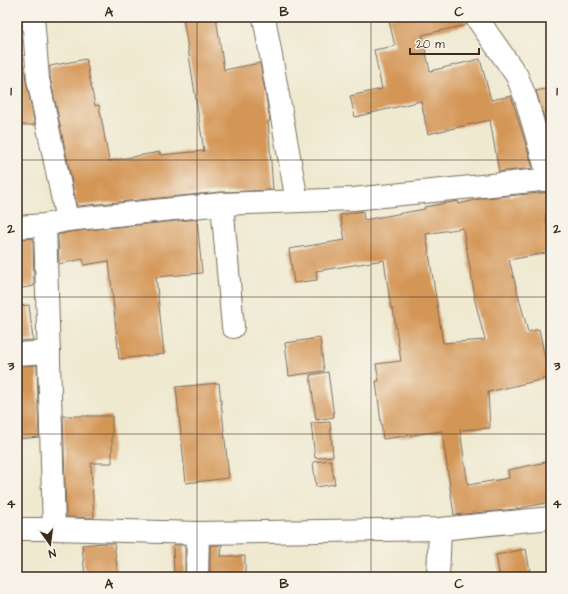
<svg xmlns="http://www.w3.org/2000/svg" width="568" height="594" font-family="'Architects Daughter',sans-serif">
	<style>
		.building { fill: #d49657; fill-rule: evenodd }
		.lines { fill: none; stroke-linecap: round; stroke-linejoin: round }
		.minor-casing { stroke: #7a6d5c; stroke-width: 24 }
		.minor { stroke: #fff; stroke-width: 22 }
		.grid { fill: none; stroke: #3b2a1e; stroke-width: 1; stroke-opacity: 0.55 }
		.neatline { fill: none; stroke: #3b2a1e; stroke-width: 1.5 }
		.grid-label { font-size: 13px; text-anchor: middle; font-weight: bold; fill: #3b2a1e }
	</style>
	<rect width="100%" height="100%" fill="#f7f3e8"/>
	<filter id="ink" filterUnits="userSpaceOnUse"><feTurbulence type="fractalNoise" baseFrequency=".025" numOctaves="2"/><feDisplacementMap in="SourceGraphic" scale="8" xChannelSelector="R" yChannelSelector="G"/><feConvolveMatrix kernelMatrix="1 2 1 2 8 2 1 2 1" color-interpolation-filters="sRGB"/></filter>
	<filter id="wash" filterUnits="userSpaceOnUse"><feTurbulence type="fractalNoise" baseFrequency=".012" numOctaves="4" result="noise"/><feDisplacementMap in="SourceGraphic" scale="16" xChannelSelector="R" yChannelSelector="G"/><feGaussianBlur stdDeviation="0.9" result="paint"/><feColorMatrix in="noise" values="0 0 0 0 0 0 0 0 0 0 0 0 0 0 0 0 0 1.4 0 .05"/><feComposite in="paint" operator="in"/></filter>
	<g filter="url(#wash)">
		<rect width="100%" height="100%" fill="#efe9d0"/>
		<g id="blocks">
			<g class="building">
				<path d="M183,17H216L224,70L260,63L270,121H268L273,190L221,192L77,206L50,77V66L86,59L95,106L99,105L109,161L160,152V155L204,151Z"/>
				<path d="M388,17H464L466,25L422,35L430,71L480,59L491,100L511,96L533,168L499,172L490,120L428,134L421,101L355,117L350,96L382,89L374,50L395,46Z"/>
				<path d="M25,71L26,81L35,125H17V72Z"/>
				<path d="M551,88V141L536,91Z"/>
				<path d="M551,192V215H545L551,243V252L509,260L528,332L539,329L549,378L488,392L490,428L460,430L468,485L509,478L508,470L551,461V502L516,509L454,515L442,431L383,439L376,381H379L376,364L401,361L393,309H391L384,260L316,271L317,280L294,283L289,249L345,240L340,215L363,211L364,220L425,209L424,207L458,201L459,204L484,198ZM463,228L475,297H474L485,340L443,343L426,234Z"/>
				<path d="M197,219L202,273L156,277L164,354L119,359L109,261L84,265L83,259L59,264L58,235L69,232Z"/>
				<path d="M33,238L34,286L17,289V239Z"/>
				<path d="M29,305L33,340L17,341V306Z"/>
				<path d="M320,338L324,371L289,376L285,343Z"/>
				<path d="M37,365L39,437L17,439V366Z"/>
				<path d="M328,372L334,417L316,420L310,375Z"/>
				<path d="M219,383L229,478L186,483L176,387Z"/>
				<path d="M63,416H112V463H91L94,518L66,517Z"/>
				<path d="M330,422L333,456L315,458L311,423Z"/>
				<path d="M331,460L335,484L316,487L313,462Z"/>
				<path d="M104,543H114L118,577H85L82,545Z"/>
				<path d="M173,545H185V577H174Z"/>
				<path d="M210,545H222L221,556H245V577H210Z"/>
				<path d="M526,549L531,577H500L496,555Z"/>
			</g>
		</g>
	</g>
	<g filter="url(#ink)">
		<use href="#blocks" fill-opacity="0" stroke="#7a6d5c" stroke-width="1"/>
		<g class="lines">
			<defs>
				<g id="minor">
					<path d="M33,17L38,79L67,220"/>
					<path d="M264,17L297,201"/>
					<path d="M476,17L517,76L526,99L549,179"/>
					<path d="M222,204L233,327"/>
					<path d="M45,225L54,529"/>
					<path d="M17,227L45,225L67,220L222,204L353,199L551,179"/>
					<path d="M17,354L49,352"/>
					<path d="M17,529H54L198,533L440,529L551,518"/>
					<path d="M197,577L198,533"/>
					<path d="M438,577L440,529"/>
				</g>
			</defs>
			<use href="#minor" class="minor-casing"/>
			<use href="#minor" class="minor"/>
		</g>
	</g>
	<path class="grid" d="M197,17V577M371,17V577M17,160H551M17,297H551M17,434H551"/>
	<rect width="568" height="594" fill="none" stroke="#f7f3e8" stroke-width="44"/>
	<g transform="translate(50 544) rotate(166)" stroke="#f7f3e8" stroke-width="3" paint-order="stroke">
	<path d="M0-3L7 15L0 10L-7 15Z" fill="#3b2a1e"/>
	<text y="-6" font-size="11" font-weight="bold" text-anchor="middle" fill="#3b2a1e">N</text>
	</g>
	<path d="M410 48v6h69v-6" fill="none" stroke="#3b2a1e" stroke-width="2"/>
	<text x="416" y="48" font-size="12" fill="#3b2a1e" stroke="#f7f3e8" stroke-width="3" paint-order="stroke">20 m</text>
	<rect x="22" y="22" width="524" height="550" class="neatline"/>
	<g class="grid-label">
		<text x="109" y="16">A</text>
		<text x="284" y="16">B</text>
		<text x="459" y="16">C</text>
		<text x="11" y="95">1</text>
		<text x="557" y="95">1</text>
		<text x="11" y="233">2</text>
		<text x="557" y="233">2</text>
		<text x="11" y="370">3</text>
		<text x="557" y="370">3</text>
		<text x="11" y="508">4</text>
		<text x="557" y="508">4</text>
		<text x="109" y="588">A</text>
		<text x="284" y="588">B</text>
		<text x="459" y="588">C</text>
	</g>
</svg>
